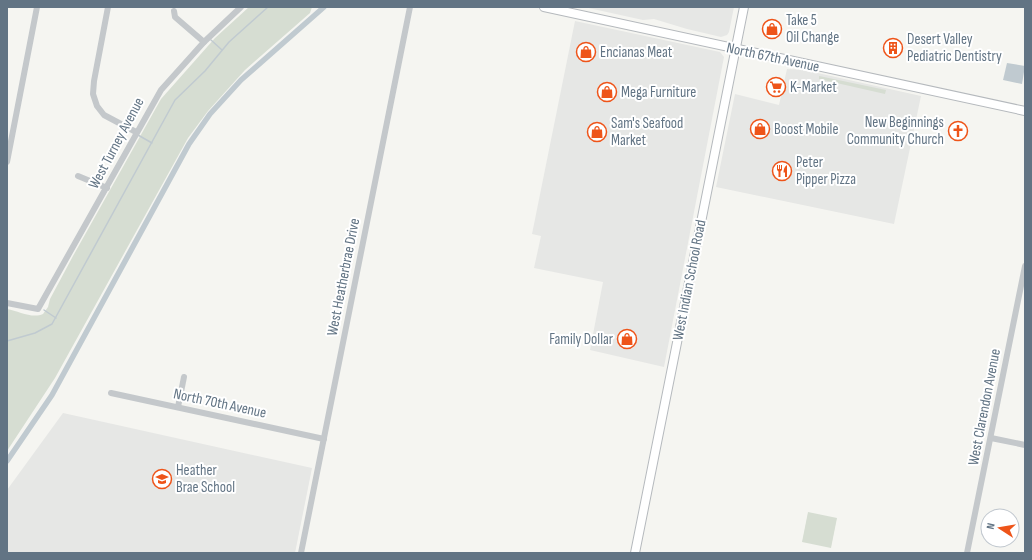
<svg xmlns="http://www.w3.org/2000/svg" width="1032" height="560" font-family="'Sofia Sans Condensed',sans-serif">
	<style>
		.built { fill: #e6e7e5 }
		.green { fill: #d6ddd2 }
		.water { fill: #c0cad0 }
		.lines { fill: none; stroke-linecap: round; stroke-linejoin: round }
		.stream { stroke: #c0cad0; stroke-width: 1.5 }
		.canal { stroke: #c0cad0; stroke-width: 5.5 }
		.major-casing { stroke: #b5b9bd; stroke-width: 10 }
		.minor { stroke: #c4c8cb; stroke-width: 6 }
		.major { stroke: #fff; stroke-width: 8 }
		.labels { text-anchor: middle; stroke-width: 4; stroke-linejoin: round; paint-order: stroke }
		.poi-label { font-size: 15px; fill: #627484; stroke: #fff; text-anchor: start }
		.street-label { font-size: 15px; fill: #627484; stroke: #fff }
	</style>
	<rect width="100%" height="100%" fill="#f5f5f1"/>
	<g class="built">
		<path d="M584,7H734L729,32L727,35L721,37L687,29L654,19L643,20Z"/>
		<path d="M575,21L720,52L724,57L664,367L590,350L603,282L534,268L541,236L532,234Z"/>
		<path d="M787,69L804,70L921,96L894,224L716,187L735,94L779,105Z"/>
		<path d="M63,413L312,468L295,553H7V490Z"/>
	</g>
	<g class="green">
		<path d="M249,7H312L310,13L245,70L208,111L188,138L55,378L7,451V309C19,311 32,319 43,314L48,307L50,299L73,256L161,99L215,38Z"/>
		<path d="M819,76L886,90L885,94L819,79Z"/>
		<path d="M808,512L837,518L831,548L802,542Z"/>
	</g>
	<path class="water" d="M1007,63L1025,66L1022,84L1003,80Z"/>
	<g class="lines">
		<g class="stream">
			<path d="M211,40L222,50"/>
			<path d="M138,135L152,143"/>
			<path d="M44,310L56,318"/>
			<path d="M7,341L35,333L52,324L175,100L205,71L229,42L268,7"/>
		</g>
		<path class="canal" d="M7,461L52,395L189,144L210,114L241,80L324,7"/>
		<defs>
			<g id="major">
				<path d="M544,7L1025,111"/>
				<path d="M635,553L744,7"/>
			</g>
		</defs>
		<use href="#major" class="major-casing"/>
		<g class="minor">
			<path d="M108,7L94,81L93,94L97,106L104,115L136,132"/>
			<path d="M174,11L175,17L204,42"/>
			<path d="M7,162L37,7"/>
			<path d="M78,176L107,188"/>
			<path d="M7,303L38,309L161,90L204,42L241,7"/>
			<path d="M111,393L324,439"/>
			<path d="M178,407L184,377"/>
			<path d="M991,438L1025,445"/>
			<path d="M301,553L410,7"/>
			<path d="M967,553L1025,266"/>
		</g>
		<use href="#major" class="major"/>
	</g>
	<defs>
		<symbol id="shop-ring" viewBox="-11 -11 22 22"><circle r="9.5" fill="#fff" stroke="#ee5419" stroke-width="1.5"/><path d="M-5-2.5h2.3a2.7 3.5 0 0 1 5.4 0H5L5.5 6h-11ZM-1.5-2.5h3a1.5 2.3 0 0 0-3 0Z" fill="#ee5419"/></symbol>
		<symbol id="building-ring" viewBox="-11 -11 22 22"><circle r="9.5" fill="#fff" stroke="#ee5419" stroke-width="1.5"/><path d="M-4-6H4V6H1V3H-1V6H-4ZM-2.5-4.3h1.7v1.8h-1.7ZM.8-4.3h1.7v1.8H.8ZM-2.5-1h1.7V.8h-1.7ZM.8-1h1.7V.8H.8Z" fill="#ee5419"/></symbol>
		<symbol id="supermarket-ring" viewBox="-11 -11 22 22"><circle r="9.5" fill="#fff" stroke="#ee5419" stroke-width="1.5"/><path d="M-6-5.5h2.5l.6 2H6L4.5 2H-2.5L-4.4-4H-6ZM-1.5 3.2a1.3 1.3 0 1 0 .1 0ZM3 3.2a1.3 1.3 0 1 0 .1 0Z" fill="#ee5419"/></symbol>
		<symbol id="church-ring" viewBox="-11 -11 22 22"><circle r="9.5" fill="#fff" stroke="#ee5419" stroke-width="1.5"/><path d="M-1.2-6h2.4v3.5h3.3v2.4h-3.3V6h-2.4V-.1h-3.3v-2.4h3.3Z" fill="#ee5419"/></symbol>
		<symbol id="restaurant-ring" viewBox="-11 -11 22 22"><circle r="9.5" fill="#fff" stroke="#ee5419" stroke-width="1.5"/><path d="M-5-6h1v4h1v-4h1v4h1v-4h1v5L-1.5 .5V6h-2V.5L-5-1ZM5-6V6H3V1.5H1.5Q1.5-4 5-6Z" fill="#ee5419"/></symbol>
		<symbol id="school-ring" viewBox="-11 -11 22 22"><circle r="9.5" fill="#fff" stroke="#ee5419" stroke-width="1.5"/><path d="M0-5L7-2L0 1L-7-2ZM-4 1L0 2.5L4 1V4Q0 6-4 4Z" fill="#ee5419"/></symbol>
	</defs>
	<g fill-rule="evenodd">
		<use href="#shop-ring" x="761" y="18" width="22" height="22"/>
		<use href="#building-ring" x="882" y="37" width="22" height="22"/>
		<use href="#shop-ring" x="575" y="41" width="22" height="22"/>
		<use href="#supermarket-ring" x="765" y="76" width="22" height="22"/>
		<use href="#shop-ring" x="596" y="81" width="22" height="22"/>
		<use href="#shop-ring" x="749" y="118" width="22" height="22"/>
		<use href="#church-ring" x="947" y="120" width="22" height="22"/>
		<use href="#shop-ring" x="586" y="121" width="22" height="22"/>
		<use href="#restaurant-ring" x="771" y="160" width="22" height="22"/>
		<use href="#shop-ring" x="616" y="328" width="22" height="22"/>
		<use href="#school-ring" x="151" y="468" width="22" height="22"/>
	</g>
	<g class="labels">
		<g class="poi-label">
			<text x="786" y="25">Take 5<tspan x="786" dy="17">Oil Change</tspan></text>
			<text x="907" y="44">Desert Valley<tspan x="907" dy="17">Pediatric Dentistry</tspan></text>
			<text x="600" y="57">Encianas Meat</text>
			<text x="790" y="92">K-Market</text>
			<text x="621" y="97">Mega Furniture</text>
			<text x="944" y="127" text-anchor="end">New Beginnings<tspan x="944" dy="17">Community Church</tspan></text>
			<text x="611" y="128">Sam's Seafood<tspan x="611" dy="17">Market</tspan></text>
			<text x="774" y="134">Boost Mobile</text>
			<text x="796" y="167">Peter<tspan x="796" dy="17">Pipper Pizza</tspan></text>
			<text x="613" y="344" text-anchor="end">Family Dollar</text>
			<text x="176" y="475">Heather<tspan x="176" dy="17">Brae School</tspan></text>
		</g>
		<g class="street-label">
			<text transform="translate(773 57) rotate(12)" y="5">North 67th Avenue</text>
			<text transform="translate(116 143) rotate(-62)" y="5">West Turney Avenue</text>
			<text transform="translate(343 277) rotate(-79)" y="5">West Heatherbrae Drive</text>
			<text transform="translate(689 280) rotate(-79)" y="5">West Indian School Road</text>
			<text transform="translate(220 403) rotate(12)" y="5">North 70th Avenue</text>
			<text transform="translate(984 407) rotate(-79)" y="5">West Clarendon Avenue</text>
		</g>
	</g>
	<rect width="1032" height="560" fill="none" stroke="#627484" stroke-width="16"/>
	<g transform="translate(1000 528) rotate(282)"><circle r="19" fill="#ffffff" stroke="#c0c7ce"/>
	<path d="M0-3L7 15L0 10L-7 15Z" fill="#ee5419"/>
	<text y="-6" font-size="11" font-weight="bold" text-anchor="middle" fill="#627484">N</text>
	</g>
</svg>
